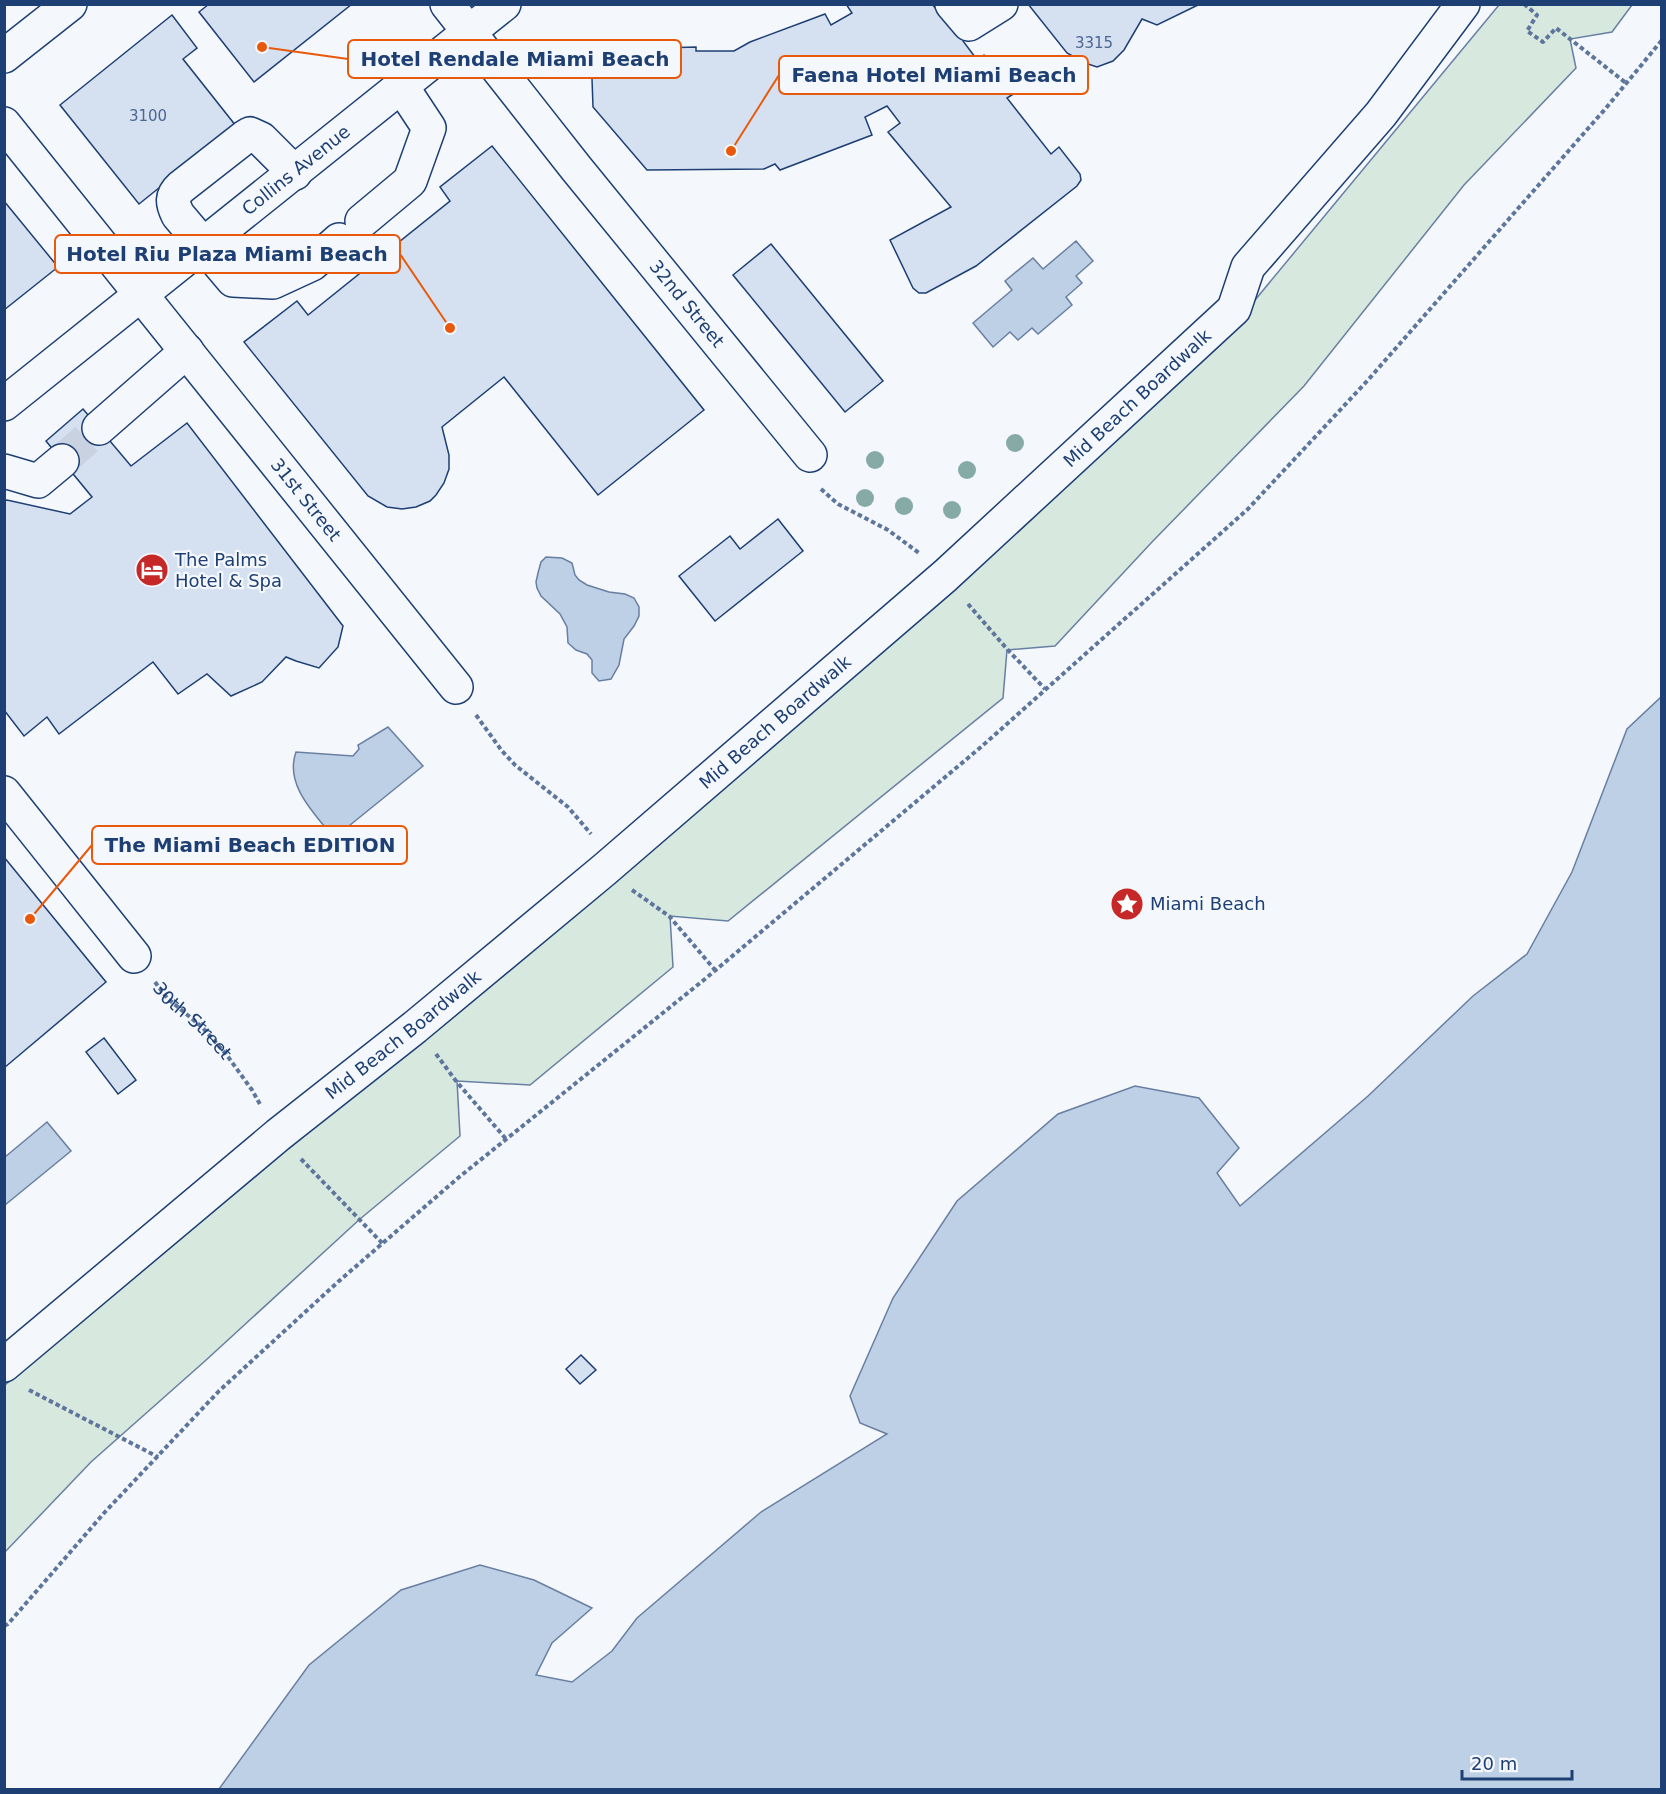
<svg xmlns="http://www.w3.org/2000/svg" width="1666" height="1794" font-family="'DejaVu Sans',sans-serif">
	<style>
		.green { fill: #d7e8df; stroke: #687fa3; stroke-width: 1.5 }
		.water { fill: #bed0e5; stroke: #687fa3; stroke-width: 1.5 }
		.building { fill: #d5e0f0; stroke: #1d3f73; stroke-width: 1.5 }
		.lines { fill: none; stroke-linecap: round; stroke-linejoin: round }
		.minor-tunnel { stroke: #c9d2e0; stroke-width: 33; stroke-dasharray: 33 16; stroke-linecap: butt }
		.minor-casing { stroke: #1d3f73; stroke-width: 36 }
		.major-casing { stroke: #1d3f73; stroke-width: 36 }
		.path { stroke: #5e769c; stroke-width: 4; stroke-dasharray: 4.5 3; stroke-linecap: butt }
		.minor { stroke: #f4f7fb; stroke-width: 33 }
		.major { stroke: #f4f7fb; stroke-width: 33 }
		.tree { fill: #86aba6 }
		.labels { text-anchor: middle; stroke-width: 4.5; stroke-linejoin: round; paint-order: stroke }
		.number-label { font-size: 15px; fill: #4b6792 }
		.street-label { font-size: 18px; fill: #1d3f73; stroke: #f4f7fb }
		.poi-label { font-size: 18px; fill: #1d3f73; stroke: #f4f7fb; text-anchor: start }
		.leader { fill: none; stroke: #e8590c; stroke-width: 2 }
		.callout-dot { fill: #e8590c; stroke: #f4f7fb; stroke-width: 2 }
		.callout { fill: #f4f7fb; stroke: #e8590c; stroke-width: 2 }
		.callout-label { font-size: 20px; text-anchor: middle; font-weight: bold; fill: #1d3f73 }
	</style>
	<rect width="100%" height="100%" fill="#f4f7fb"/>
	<path class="green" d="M1499,5H1632L1612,32L1570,39L1576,68L1464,185L1304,386L1152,542L1055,646L1007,650L1003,698L728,921L670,916L673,967L530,1085L457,1081L460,1136L360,1219L205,1361L91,1462L5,1552V1385L688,816L1236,323Z"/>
	<g class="water">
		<path d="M1076,241L1093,261L1076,276L1082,283L1066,297L1072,305L1038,334L1032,328L1018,340L1010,332L993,347L973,323L1012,290L1005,281L1033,258L1043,269Z"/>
		<path d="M546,557L562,558L572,563L575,575L579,580L587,585L609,592L625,594L634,598L639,607V616L634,626L624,639L619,665L611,679L599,681L592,673V660L587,654L576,650L568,643L567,627L560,614L541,596L537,588L536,582L538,573L541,562Z"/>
		<path d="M1661,697V1789H219L309,1665L401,1590L480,1565L534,1580L592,1608L552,1643L536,1675L572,1682L612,1651L637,1618L761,1512L887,1434L860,1423L850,1396L893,1298L957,1201L1058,1114L1135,1086L1199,1098L1239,1148L1217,1173L1240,1206L1368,1096L1473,996L1527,954L1572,872L1627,729Z"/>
		<path d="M388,727L423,766L334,838C315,814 284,785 296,752L353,756L359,749L358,745Z"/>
		<path d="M47,1122L71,1151L5,1205V1157Z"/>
	</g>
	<g class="building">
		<path d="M209,4H352L254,82L199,12Z"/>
		<path d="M846,4H932L946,21L971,36L963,41L978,61L984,55L1015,93L1007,98L1051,154L1059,147L1080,174L1081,180L1077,186L976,266L926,293H919L913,288L890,240L951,207L888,132L900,123L887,106L865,117L872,135L780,170L775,164L764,169L647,170L593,107L591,50L696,47V51H734L750,42L825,14L831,25L852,13Z"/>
		<path d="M1028,4H1200L1157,25L1142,19L1124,50L1113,61L1097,67L1085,63L1067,53Z"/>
		<path d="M172,15L197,48L183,59L236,126L139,204L60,105Z"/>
		<path d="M492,146L704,410L598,495L504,377L442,427L449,455V469L444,483L436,495L430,501L416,507L402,509L387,507L368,496L244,342L297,301L308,315L450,201L440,187Z"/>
		<path d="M4,201L58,267L4,310Z"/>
		<path d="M771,244L883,381L845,412L733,275Z"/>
		<path d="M83,409L131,466L187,423L343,626L338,647L319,668L296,661L286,657L262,682L231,696L207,674L178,694L153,662L59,734L47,717L24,736L4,710V501L7,500L70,514L92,497L46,441Z"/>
		<path d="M778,519L803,551L715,621L679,576L730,536L740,549Z"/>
		<path d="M4,857L106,982L4,1068Z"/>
		<path d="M104,1038L136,1080L118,1094L86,1052Z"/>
		<path d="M581,1355L596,1370L580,1384L566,1369Z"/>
	</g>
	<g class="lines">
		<path class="minor-tunnel" d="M62,461L99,428"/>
		<defs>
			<g id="minor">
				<path id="s2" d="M447,4L576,168L810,455"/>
				<path d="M952,4L969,24L1001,4"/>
				<path d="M4,56L70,4"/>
				<path id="s3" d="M4,124L456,687"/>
				<path d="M295,173L261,139L250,134L245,137L181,187C171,196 172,203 178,215L233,280L273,282L312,264L339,240"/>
				<path d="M362,221L410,181L429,128L402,87"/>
				<path d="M99,428L187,351"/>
				<path d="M4,471L38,481L62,461"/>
				<path d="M4,793L134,956"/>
				<path id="s4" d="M4,1365L278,1135L415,1027L604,870L945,576L1234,309L1248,267L1381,114L1463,4"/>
			</g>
			<g id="major">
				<path id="s5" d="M4,404L504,4"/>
			</g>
		</defs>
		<use href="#minor" class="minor-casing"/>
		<use href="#major" class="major-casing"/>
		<g class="path">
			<path d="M1524,4L1537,15L1527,31L1543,42L1556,28L1626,83"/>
			<path d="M821,489L838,504L888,530L919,553"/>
			<path d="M968,604L1007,649L1045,689"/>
			<path d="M476,715L502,751L515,765L568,807L591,834"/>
			<path d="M632,890L669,916L715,970"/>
			<path id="s1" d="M155,982L167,998L202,1027L226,1054L252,1090L261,1106"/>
			<path d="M436,1054L456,1081L506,1139"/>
			<path d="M301,1159L383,1244"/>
			<path d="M29,1390L158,1457"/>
			<path d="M4,1626L8,1624L105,1512L219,1391L339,1281L458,1178L705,979L981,747L1248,509L1368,380L1606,108L1662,40"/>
		</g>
		<use href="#minor" class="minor"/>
		<use href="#major" class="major"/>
	</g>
	<g class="tree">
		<circle cx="1015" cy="443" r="9"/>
		<circle cx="875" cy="460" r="9"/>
		<circle cx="967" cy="470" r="9"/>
		<circle cx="865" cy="498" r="9"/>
		<circle cx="904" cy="506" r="9"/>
		<circle cx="952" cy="510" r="9"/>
	</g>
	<defs>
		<symbol id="hotel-disc" viewBox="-11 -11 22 22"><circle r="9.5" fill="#c62828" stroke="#f4f7fb"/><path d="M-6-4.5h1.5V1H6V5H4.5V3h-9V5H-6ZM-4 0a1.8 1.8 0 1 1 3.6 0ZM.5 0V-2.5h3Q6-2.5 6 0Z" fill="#fff"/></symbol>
		<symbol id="sight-disc" viewBox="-11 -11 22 22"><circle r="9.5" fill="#c62828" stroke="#f4f7fb"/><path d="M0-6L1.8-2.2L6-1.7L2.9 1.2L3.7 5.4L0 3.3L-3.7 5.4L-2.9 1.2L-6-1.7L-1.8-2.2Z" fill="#fff"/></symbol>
	</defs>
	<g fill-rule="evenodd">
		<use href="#hotel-disc" x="133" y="551" width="38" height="38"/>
		<use href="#sight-disc" x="1108" y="885" width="38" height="38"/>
	</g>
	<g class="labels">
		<g class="number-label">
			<text x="1094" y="48">3315</text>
			<text x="148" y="121">3100</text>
		</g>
		<g class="street-label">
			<text dy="6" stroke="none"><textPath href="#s5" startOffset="374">Collins Avenue</textPath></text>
			<text dy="6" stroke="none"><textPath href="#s2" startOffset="384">32nd Street</textPath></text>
			<text dy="6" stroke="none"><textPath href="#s4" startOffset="1490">Mid Beach Boardwalk</textPath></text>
			<text dy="6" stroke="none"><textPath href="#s3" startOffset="482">31st Street</textPath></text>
			<text dy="6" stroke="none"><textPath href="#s4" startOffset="1004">Mid Beach Boardwalk</textPath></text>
			<text dy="6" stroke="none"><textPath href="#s1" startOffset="54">30th Street</textPath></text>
			<text dy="6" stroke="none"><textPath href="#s4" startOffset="518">Mid Beach Boardwalk</textPath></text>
		</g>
		<g class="poi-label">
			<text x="175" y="566">The Palms<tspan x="175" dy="21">Hotel &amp; Spa</tspan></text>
			<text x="1150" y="910">Miami Beach</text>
		</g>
	</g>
	<path class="leader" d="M262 47L348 59M731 151L779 75M450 328L400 254M30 919L92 845"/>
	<g class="callout-dot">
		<circle cx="262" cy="47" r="6"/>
		<circle cx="731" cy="151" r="6"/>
		<circle cx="450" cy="328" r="6"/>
		<circle cx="30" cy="919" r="6"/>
	</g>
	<g class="callout">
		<rect x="348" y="40" width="333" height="38" rx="6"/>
		<rect x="779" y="56" width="309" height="38" rx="6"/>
		<rect x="55" y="235" width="345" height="38" rx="6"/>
		<rect x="92" y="826" width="315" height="38" rx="6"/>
	</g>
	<g class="callout-label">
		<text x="515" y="66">Hotel Rendale Miami Beach</text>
		<text x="934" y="82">Faena Hotel Miami Beach</text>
		<text x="227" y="261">Hotel Riu Plaza Miami Beach</text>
		<text x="250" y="852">The Miami Beach EDITION</text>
	</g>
	<rect width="1666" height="1794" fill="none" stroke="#1d3f73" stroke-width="12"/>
	<path d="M1462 1770v9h110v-9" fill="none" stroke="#1d3f73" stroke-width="3"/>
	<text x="1471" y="1770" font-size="18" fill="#1d3f73" stroke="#f4f7fb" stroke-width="4.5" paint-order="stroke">20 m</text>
</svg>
